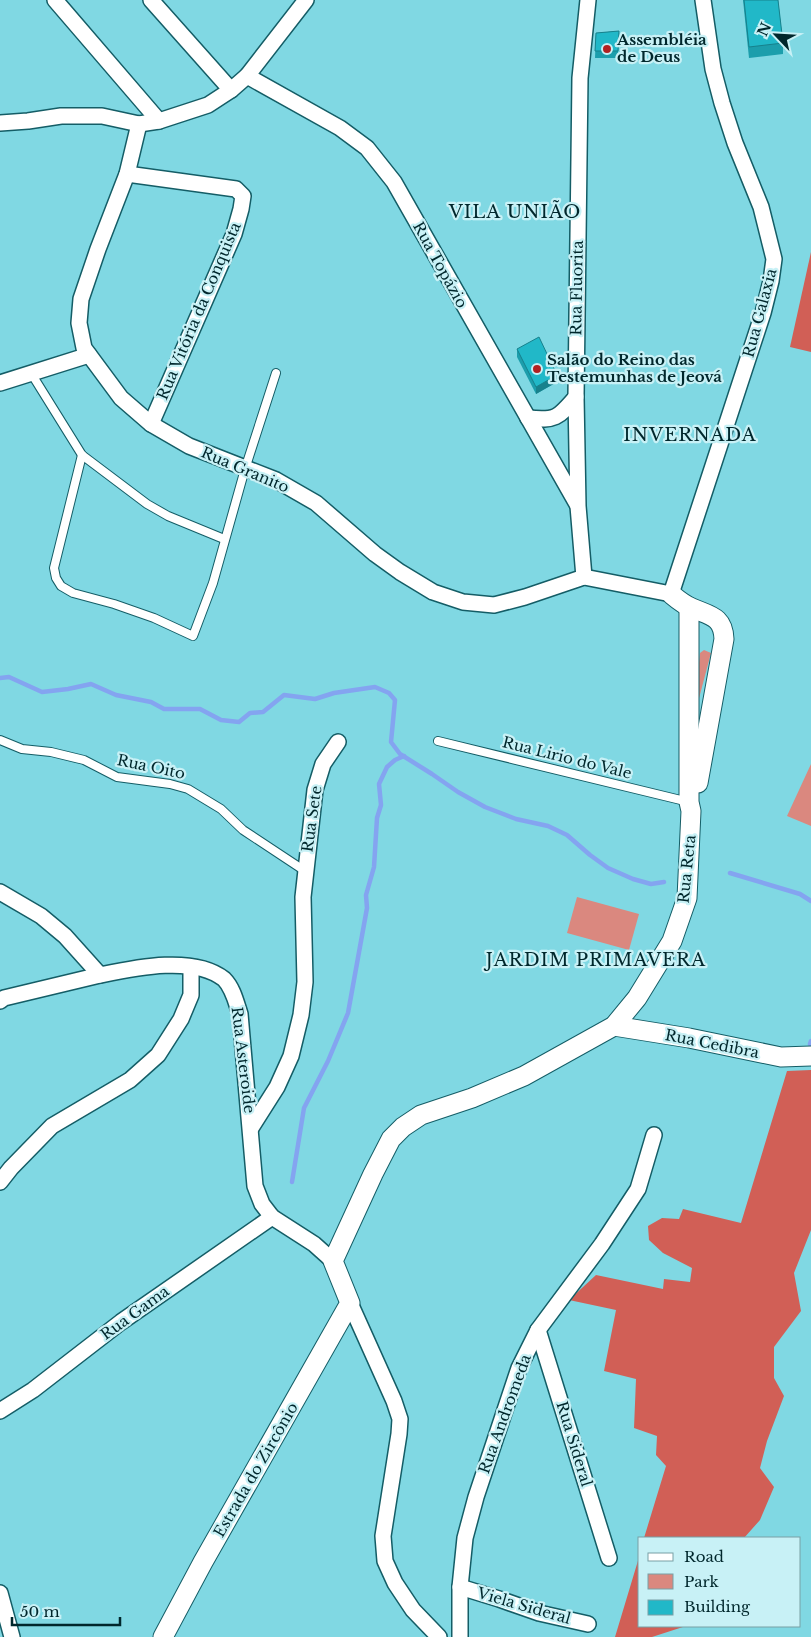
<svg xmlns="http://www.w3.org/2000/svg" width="811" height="1637" font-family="'Libre Baskerville',serif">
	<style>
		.green { fill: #da887f }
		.forest { fill: #d15f56 }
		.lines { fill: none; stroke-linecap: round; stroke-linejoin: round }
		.stream { stroke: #84a4f0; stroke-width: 4.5 }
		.service-casing { stroke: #145d66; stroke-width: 10 }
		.minor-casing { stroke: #145d66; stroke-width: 18 }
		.tertiary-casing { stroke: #145d66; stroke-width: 21 }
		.service { stroke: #fff; stroke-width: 8 }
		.minor { stroke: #fff; stroke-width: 15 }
		.tertiary { stroke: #fff; stroke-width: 19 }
		.wall { fill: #1c9eac }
		.shaded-wall { fill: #17818c }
		.building { fill: #21b8c8; stroke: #17818c }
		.poi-dot { fill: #b12122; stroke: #c8f1f6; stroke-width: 2 }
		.labels { text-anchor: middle; stroke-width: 4.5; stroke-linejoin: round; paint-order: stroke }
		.poi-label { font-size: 15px; font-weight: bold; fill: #00272c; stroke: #c8f1f6; text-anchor: start }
		.street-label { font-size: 15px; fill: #00272c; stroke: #c8f1f6 }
		.quarter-label { font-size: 18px; letter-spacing: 1px; fill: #00272c; stroke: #c8f1f6 }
	</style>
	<rect width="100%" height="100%" fill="#80d8e3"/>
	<g class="green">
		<path d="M704,650L711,653L693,721L700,653Z"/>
		<path d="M811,764V826L787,816Z"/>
		<path d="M577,897L639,914L629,950L567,933Z"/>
	</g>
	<g class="forest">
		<path d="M811,252V352L790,347Z"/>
		<path d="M811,1070V1230L794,1273L801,1311L774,1347V1378L784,1396L767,1441L760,1468L774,1487L760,1520L744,1538H644L666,1466L656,1455L657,1436L634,1428L636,1379L604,1371L616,1310L569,1300L596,1275L663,1289L664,1279L690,1282L692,1268L663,1253L649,1240L648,1226L662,1218L679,1219L683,1209L741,1223L787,1071Z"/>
		<path d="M640,1554V1626H686L652,1637H615Z"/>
	</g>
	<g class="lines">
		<g class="stream">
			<path d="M0,678L9,677L42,692L68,689L91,684L116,695L151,702L164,709H200L221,720L239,722L250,713L263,712L284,695L315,699L334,693L375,687L389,693L395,700L391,742L400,754L432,774L458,792L485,807L516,819L548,826L567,835L590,855L608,868L633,879L651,884L664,882"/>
			<path d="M730,873L800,894L811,901"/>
			<path d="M810,1044L811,1041"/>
			<path d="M292,1182L304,1108L328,1061L348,1013L367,908L366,895L374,867L377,818L381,805L379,784L387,767L395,760L404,756"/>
		</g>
		<defs>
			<g id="service">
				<path d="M31,373L82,455L147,504L168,516L224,539"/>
				<path d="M82,455L54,568L56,578L61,586L73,593L114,604L154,618L193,636L213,583L245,469L276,373"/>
				<path d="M0,740L22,749L51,752L84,760L117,777L170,784L188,789L221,809L243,830L305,871"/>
				<path d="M438,741L689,802"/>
			</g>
			<g id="minor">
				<path d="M55,0L159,121"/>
				<path d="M151,0L231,90"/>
				<path d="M247,76L340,128L367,148L394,182L577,504"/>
				<path d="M0,123L28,121L61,116H102L139,124L159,121L208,105L231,90L247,76L306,0"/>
				<path d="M139,124L127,174L98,249L81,299L79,323L84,348L121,398L151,424L189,446L276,480L316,503L375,554L400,572L433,592L463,602L494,605L525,597L584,577L671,594L763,313L771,281L774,259L761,207L735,143L722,103L713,69L703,0"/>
				<path d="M127,174L236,189L243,196L241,209L234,234L151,424"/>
				<path d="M0,383L89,355"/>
				<path d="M528,418C556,421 558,418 576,397"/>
				<path d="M584,577L578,506L576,397L580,78L588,0"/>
				<path d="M0,892L41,916L65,936L100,975C134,968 194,955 224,979C233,988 236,1002 240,1014L255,1186L262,1204L272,1217L314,1244L333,1261"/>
				<path d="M0,1001L4,998L100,975"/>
				<path d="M251,1128L277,1087L291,1056L301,1015L305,982L303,897L315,790L323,764L338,742"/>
				<path d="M0,1182L11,1168L52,1126L130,1080L158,1055L181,1019L191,995V967"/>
				<path d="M350,1303L394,1401L400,1419L399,1434L383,1536L385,1561L395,1583L413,1610L439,1637"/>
				<path d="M538,1330L609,1558"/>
				<path d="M0,1411L33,1390L121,1322L272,1217"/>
				<path d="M460,1587L499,1599L539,1613L588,1624"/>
				<path d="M0,1593L12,1637"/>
				<path d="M460,1637V1587L465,1538L476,1497L519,1368L538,1330L602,1244L638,1189L654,1135"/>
			</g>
			<g id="tertiary">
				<path d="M671,594C677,599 684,605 692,608C710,616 723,616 724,639L698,783"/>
				<path d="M614,1026L689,1038L781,1057L811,1056"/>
				<path d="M163,1637L203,1562L350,1303L333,1261L373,1174L391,1139L403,1127L421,1115L472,1098L524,1076L614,1026L637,998L672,941L687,898L691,811L689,802V607"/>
			</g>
		</defs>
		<use href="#service" class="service-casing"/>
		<use href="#minor" class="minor-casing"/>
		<use href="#tertiary" class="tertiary-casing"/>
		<use href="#service" class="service"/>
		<use href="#minor" class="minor"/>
		<use href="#tertiary" class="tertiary"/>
	</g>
	<g class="wall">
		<path d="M743,0H778L783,43V54L749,58Z"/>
		<path d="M619,31L618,58H595L596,33Z"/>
		<path d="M517,349L557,382L536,394L517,357Z"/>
	</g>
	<path class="shaded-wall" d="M557,375V382L536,394V387Z"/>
	<g class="building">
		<path d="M744,0H778L783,43L749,47Z"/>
		<path d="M619,31L618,51H595L596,33Z"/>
		<path d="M539,337L557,375L536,387L517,349Z"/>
	</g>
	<g class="poi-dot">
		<circle cx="607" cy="49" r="5"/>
		<circle cx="537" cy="369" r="5"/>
	</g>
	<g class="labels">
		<g class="poi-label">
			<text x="617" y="45">Assembléia<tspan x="617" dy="17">de Deus</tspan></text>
			<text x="547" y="365">Salão do Reino das<tspan x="547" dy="17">Testemunhas de Jeová</tspan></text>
		</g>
		<g class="street-label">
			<text transform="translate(440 265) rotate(61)" y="5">Rua Topázio</text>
			<text transform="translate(577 288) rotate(-89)" y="5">Rua Fluorita</text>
			<text transform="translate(199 311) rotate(-67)" y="5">Rua Vitória da Conquista</text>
			<text transform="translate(760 313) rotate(-75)" y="5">Rua Galaxia</text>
			<text transform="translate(245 470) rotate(23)" y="5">Rua Granito</text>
			<text transform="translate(567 758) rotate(14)" y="5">Rua Lirio do Vale</text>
			<text transform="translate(151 767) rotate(12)" y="5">Rua Oito</text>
			<text transform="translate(312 819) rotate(-82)" y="5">Rua Sete</text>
			<text transform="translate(687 869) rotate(-84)" y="5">Rua Reta</text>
			<text transform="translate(712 1044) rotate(11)" y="5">Rua Cedibra</text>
			<text transform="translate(243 1060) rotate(83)" y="5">Rua Asteroide</text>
			<text transform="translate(135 1313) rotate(-36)" y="5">Rua Gama</text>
			<text transform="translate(505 1414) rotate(-70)" y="5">Rua Andromeda</text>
			<text transform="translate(574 1444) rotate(73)" y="5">Rua Sideral</text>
			<text transform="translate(256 1470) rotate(-60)" y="5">Estrada do Zircônio</text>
			<text transform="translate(524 1606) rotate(16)" y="5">Viela Sideral</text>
		</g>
		<g class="quarter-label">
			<text x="515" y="218">VILA UNIÃO</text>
			<text x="690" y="441">INVERNADA</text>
			<text x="596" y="966">JARDIM PRIMAVERA</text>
		</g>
	</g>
	<rect x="638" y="1537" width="162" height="90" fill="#c8f1f6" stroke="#78a0a5"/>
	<rect x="648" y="1553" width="25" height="8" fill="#ffffff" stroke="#78a0a5"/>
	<text x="684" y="1562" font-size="15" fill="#00272c">Road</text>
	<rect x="648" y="1574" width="25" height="15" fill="#da887f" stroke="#78a0a5"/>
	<text x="684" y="1587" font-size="15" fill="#00272c">Park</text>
	<rect x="648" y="1600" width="25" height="15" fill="#21b8c8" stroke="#78a0a5"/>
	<text x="684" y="1612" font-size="15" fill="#00272c">Building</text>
	<g transform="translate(776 35) rotate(295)" stroke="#c8f1f6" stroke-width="4" paint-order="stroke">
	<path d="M0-4L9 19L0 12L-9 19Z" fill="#00272c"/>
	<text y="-8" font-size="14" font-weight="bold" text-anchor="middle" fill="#00272c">N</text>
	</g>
	<path d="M12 1617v8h108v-8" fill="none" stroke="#00272c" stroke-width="2.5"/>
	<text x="20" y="1617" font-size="15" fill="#00272c" stroke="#c8f1f6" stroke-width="4" paint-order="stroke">50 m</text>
</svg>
